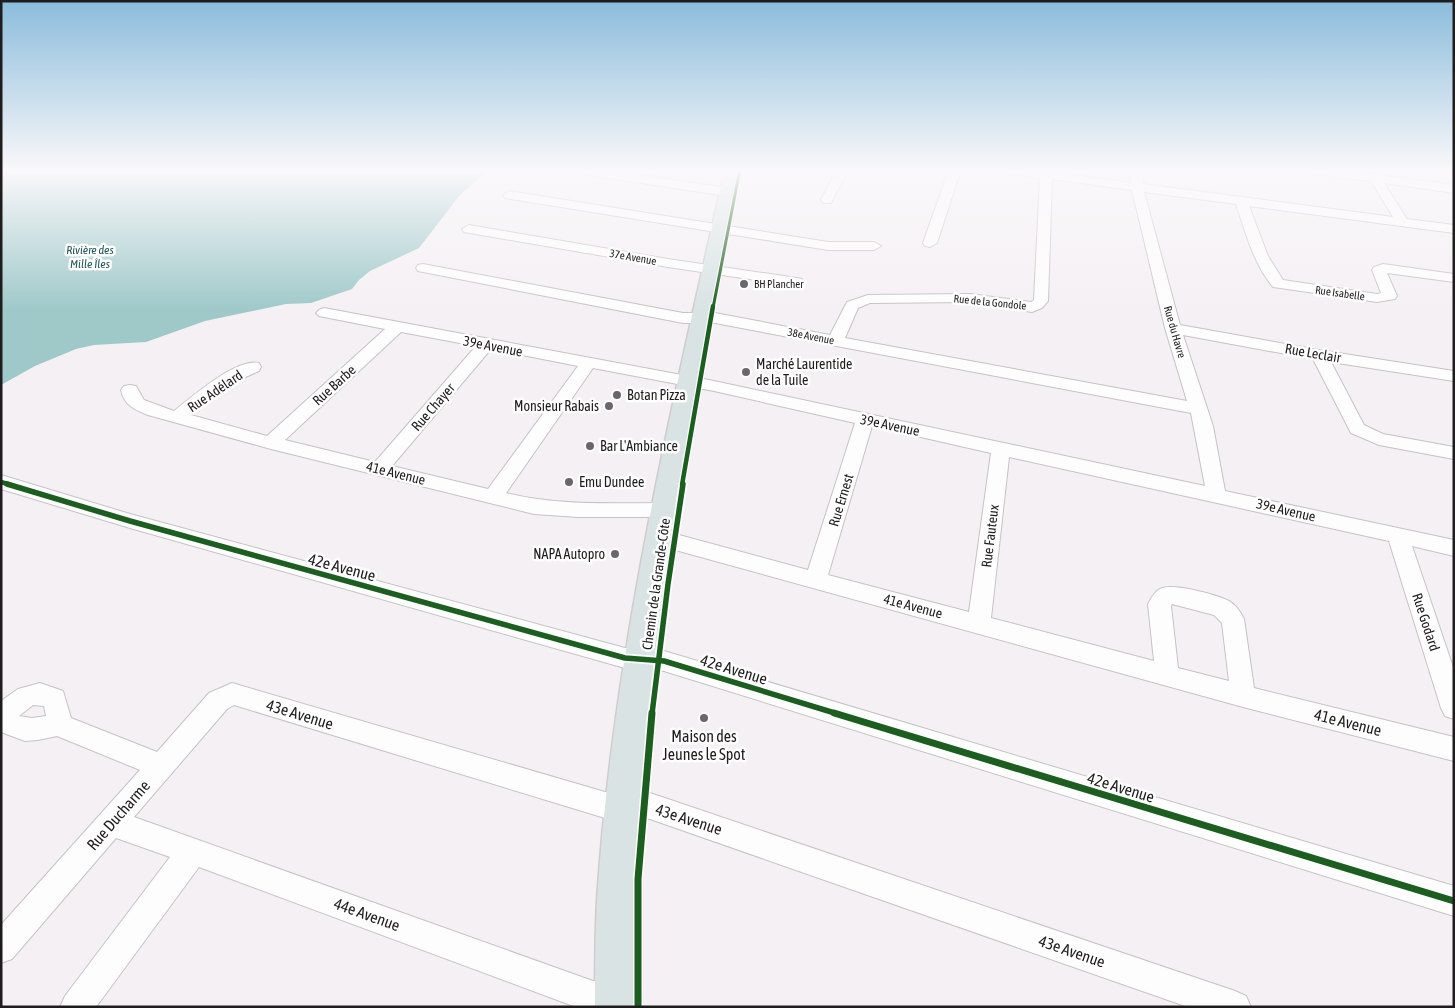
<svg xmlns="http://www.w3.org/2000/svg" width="1455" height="1008" font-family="'Asap Condensed',sans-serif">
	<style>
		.water { fill: #9fc9c9 }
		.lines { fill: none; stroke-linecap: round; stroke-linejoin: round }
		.minor-casing { stroke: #c6c2c5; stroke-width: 2 }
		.major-casing { stroke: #ceccce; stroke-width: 3 }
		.minor { fill: #fefdfd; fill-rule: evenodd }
		.major { fill: #d9e3e4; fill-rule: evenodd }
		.cycleway-far3-casing { stroke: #fefefe; stroke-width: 5 }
		.cycleway-far2-casing { stroke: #fefefe; stroke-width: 7 }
		.cycleway-far1-casing { stroke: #fefefe; stroke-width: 9 }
		.cycleway-casing { stroke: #fefefe; stroke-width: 10 }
		.cycleway-far3 { stroke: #1b5e20; stroke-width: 3 }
		.cycleway-far2 { stroke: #1b5e20; stroke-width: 4.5 }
		.cycleway-far1 { stroke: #1b5e20; stroke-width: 5.5 }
		.cycleway { stroke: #1b5e20; stroke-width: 7 }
		.poi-dot { fill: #6a6669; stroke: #fefefe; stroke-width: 2 }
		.labels { text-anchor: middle; stroke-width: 5; stroke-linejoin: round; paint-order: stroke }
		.far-street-label { font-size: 11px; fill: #1f1c1e; stroke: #fefefe }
		.far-poi-label { font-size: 11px; fill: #1f1c1e; stroke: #fefefe; text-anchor: start }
		.far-water-label { font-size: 12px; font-style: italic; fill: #205756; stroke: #fefefe }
		.street-label { font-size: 14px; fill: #1f1c1e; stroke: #fefefe }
		.poi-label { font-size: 14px; fill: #1f1c1e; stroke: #fefefe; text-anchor: start }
		.near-street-label { font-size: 16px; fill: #1f1c1e; stroke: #fefefe }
		.near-poi-label { font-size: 16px; fill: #1f1c1e; stroke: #fefefe }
	</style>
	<rect width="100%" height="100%" fill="#f5f0f3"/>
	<path class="water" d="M1,169H490L460,195L419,248L370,271L359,280L352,289L311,303L286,304L205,321L146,342L94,345L76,349L35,366L1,385Z"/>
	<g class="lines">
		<defs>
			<g id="minor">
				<path d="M569,169H601L727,188L733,192L727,196L575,173Z"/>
				<path d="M837,169H849L831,203H823L821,200Z"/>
				<path d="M949,169H961L937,243L930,247L925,246L923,243Z"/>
				<path d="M994,169H1029L1131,183L1130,169H1142L1143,184L1393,217L1371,181L1304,173L1298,169H1333L1454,185V193L1384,183L1407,219L1454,225V233L1249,206L1268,256L1283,280L1377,294L1381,293L1372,270L1374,267L1383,264L1454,274V282L1387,273L1397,296L1395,299L1377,302L1273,287C1253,263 1246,233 1236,204L1144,192L1180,325L1319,350L1454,371V381L1331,362L1364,425L1383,434L1454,447V459L1379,445L1351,433L1313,359L1183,335L1213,426L1225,491L1454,540V556L1412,546L1454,670V719L1445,716L1441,708L1389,541L1009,457L991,618L1154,661L1148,604C1151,599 1154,592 1160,589C1171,582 1218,595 1229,601C1236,605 1241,613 1244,619L1254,688L1454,737V761L1243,707L679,551L651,546L648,541L651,536L658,533L679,535L808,570L855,423L714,391L593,368L506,493C558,506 611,503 664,503L671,505L674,510L671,515L664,517H578L534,514L271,449L148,415C135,410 124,405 121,390L124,386L130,385L136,386L144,400L174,411C192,397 236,358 259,363L261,367L259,371L239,380L191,415L267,436L385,329L319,316L316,313L319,310L324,308L714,381L1205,486L1191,413L715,323H683L423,272L418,271L416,268L418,265L423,264L683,313H715L830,335L847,302L868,295L970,294L1031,302L1034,300L1040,178L1000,173ZM1052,179L1132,190L1165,328L1187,401L845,338L858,308L870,303L970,302L1032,312L1042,308L1048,301ZM401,332L476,346L375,462L285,440ZM491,349L578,366L488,489L392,466ZM872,426L991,453L969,612L828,575ZM1172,604L1214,615L1222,623L1229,681L1178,668L1171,606Z"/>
				<path d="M509,191L828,242H874L881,246L874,250H828L505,198L503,195Z"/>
				<path d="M469,225L668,259L797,278L802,279L804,282L802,285L797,286L668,267L464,232L462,229Z"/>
				<path d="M1,475L130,514L625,648L664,651L1454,886V916L664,671L625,668L130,528L1,489Z"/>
				<path d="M40,683L63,691L71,718L157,752L209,693L232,683L605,792L650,793L1235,991L1246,996L1251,1007H1188L650,819L605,818L234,705L227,709L134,817L593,981L615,984L626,989L631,1000L628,1007H576L199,867L96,1007H60L65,996L170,857L116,838L12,959L1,963V925L140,770L57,736L38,740L25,741L1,732V701L18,689ZM33,705L44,706L46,716L32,718L19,716Z"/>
			</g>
			<path id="major" d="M725,169H739C693,410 642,654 635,901C633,936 635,971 635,1007H595C595,971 595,936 597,900C613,653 671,410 725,169Z"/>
		</defs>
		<use href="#minor" class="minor-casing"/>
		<use href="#major" class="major-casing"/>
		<use href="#minor" class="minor"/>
		<use href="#major" class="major"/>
		<defs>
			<path id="cycleway-far3" d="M713,308L740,169"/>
			<g id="cycleway-far2">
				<path d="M1,482L11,485"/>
				<path d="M682,485L713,306"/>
			</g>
			<g id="cycleway-far1">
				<path d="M7,484L130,521L625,658L664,661L838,714"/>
				<path d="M652,714L668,584L683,484"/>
			</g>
			<g id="cycleway">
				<path d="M834,713L1454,901"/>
				<path d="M638,1007V879L652,713"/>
			</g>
		</defs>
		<use href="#cycleway-far3" class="cycleway-far3-casing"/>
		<use href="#cycleway-far2" class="cycleway-far2-casing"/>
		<use href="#cycleway-far1" class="cycleway-far1-casing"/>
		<use href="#cycleway" class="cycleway-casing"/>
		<use href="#cycleway-far3" class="cycleway-far3"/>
		<use href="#cycleway-far2" class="cycleway-far2"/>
		<use href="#cycleway-far1" class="cycleway-far1"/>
		<use href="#cycleway" class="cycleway"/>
	</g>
	<linearGradient id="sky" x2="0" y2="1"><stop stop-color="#8bbcdc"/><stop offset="0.55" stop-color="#faf8fa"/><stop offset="1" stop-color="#faf8fa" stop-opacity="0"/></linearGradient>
	<rect width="1455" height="310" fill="url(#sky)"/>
	<g class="poi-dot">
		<circle cx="744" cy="284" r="5"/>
		<circle cx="746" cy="372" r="5"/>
		<circle cx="617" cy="395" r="5"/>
		<circle cx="609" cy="406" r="5"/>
		<circle cx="590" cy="446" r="5"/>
		<circle cx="569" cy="482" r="5"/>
		<circle cx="615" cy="554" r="5"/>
		<circle cx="704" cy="718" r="5"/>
	</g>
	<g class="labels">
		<g class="far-street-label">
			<text transform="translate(633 257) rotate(10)" y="4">37e Avenue</text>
			<text transform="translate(1340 293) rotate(8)" y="4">Rue Isabelle</text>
			<text transform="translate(990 302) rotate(6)" y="4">Rue de la Gondole</text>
			<text transform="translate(1175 332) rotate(74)" y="4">Rue du Havre</text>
			<text transform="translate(811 336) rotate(11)" y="4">38e Avenue</text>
		</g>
		<g class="far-poi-label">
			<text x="754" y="288">BH Plancher</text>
		</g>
		<g class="far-water-label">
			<text x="90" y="254">Rivière des<tspan x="90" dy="14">Mille Îles</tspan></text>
		</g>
		<g class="street-label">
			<text transform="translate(493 346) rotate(11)" y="5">39e Avenue</text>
			<text transform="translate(1313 353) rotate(10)" y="5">Rue Leclair</text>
			<text transform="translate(334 385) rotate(-42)" y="5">Rue Barbe</text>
			<text transform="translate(215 391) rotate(-34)" y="5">Rue Adélard</text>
			<text transform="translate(433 407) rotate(-49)" y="5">Rue Chayer</text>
			<text transform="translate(890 425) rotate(12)" y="5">39e Avenue</text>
			<text transform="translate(396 473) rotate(14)" y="5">41e Avenue</text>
			<text transform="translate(841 500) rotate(-73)" y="5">Rue Ernest</text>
			<text transform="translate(1286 510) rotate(13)" y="5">39e Avenue</text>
			<text transform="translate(990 536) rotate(-83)" y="5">Rue Fauteux</text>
			<text transform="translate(656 584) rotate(-82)" y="5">Chemin de la Grande-Côte</text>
			<text transform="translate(913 606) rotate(15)" y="5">41e Avenue</text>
			<text transform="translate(1426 622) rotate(72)" y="5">Rue Godard</text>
		</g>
		<g class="poi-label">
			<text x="756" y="369">Marché Laurentide<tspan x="756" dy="16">de la Tuile</tspan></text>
			<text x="627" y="400">Botan Pizza</text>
			<text x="599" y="411" text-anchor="end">Monsieur Rabais</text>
			<text x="600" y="451">Bar L'Ambiance</text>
			<text x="579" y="487">Emu Dundee</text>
			<text x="605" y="559" text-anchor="end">NAPA Autopro</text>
		</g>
		<g class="near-street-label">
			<text transform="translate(342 567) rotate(15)" y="6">42e Avenue</text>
			<text transform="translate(734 669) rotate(17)" y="6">42e Avenue</text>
			<text transform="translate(300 714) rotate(17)" y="6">43e Avenue</text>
			<text transform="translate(1348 722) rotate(14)" y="6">41e Avenue</text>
			<text transform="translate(1121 787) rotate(17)" y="6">42e Avenue</text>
			<text transform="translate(118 815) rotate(-49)" y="6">Rue Ducharme</text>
			<text transform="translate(689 819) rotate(18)" y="6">43e Avenue</text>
			<text transform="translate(367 914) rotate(20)" y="6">44e Avenue</text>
			<text transform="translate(1072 951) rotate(19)" y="6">43e Avenue</text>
		</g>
		<g class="near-poi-label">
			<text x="704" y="742">Maison des<tspan x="704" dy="18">Jeunes le Spot</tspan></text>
		</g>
	</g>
	<rect width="1455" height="1008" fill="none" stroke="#1f1c1e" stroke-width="5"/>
</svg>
